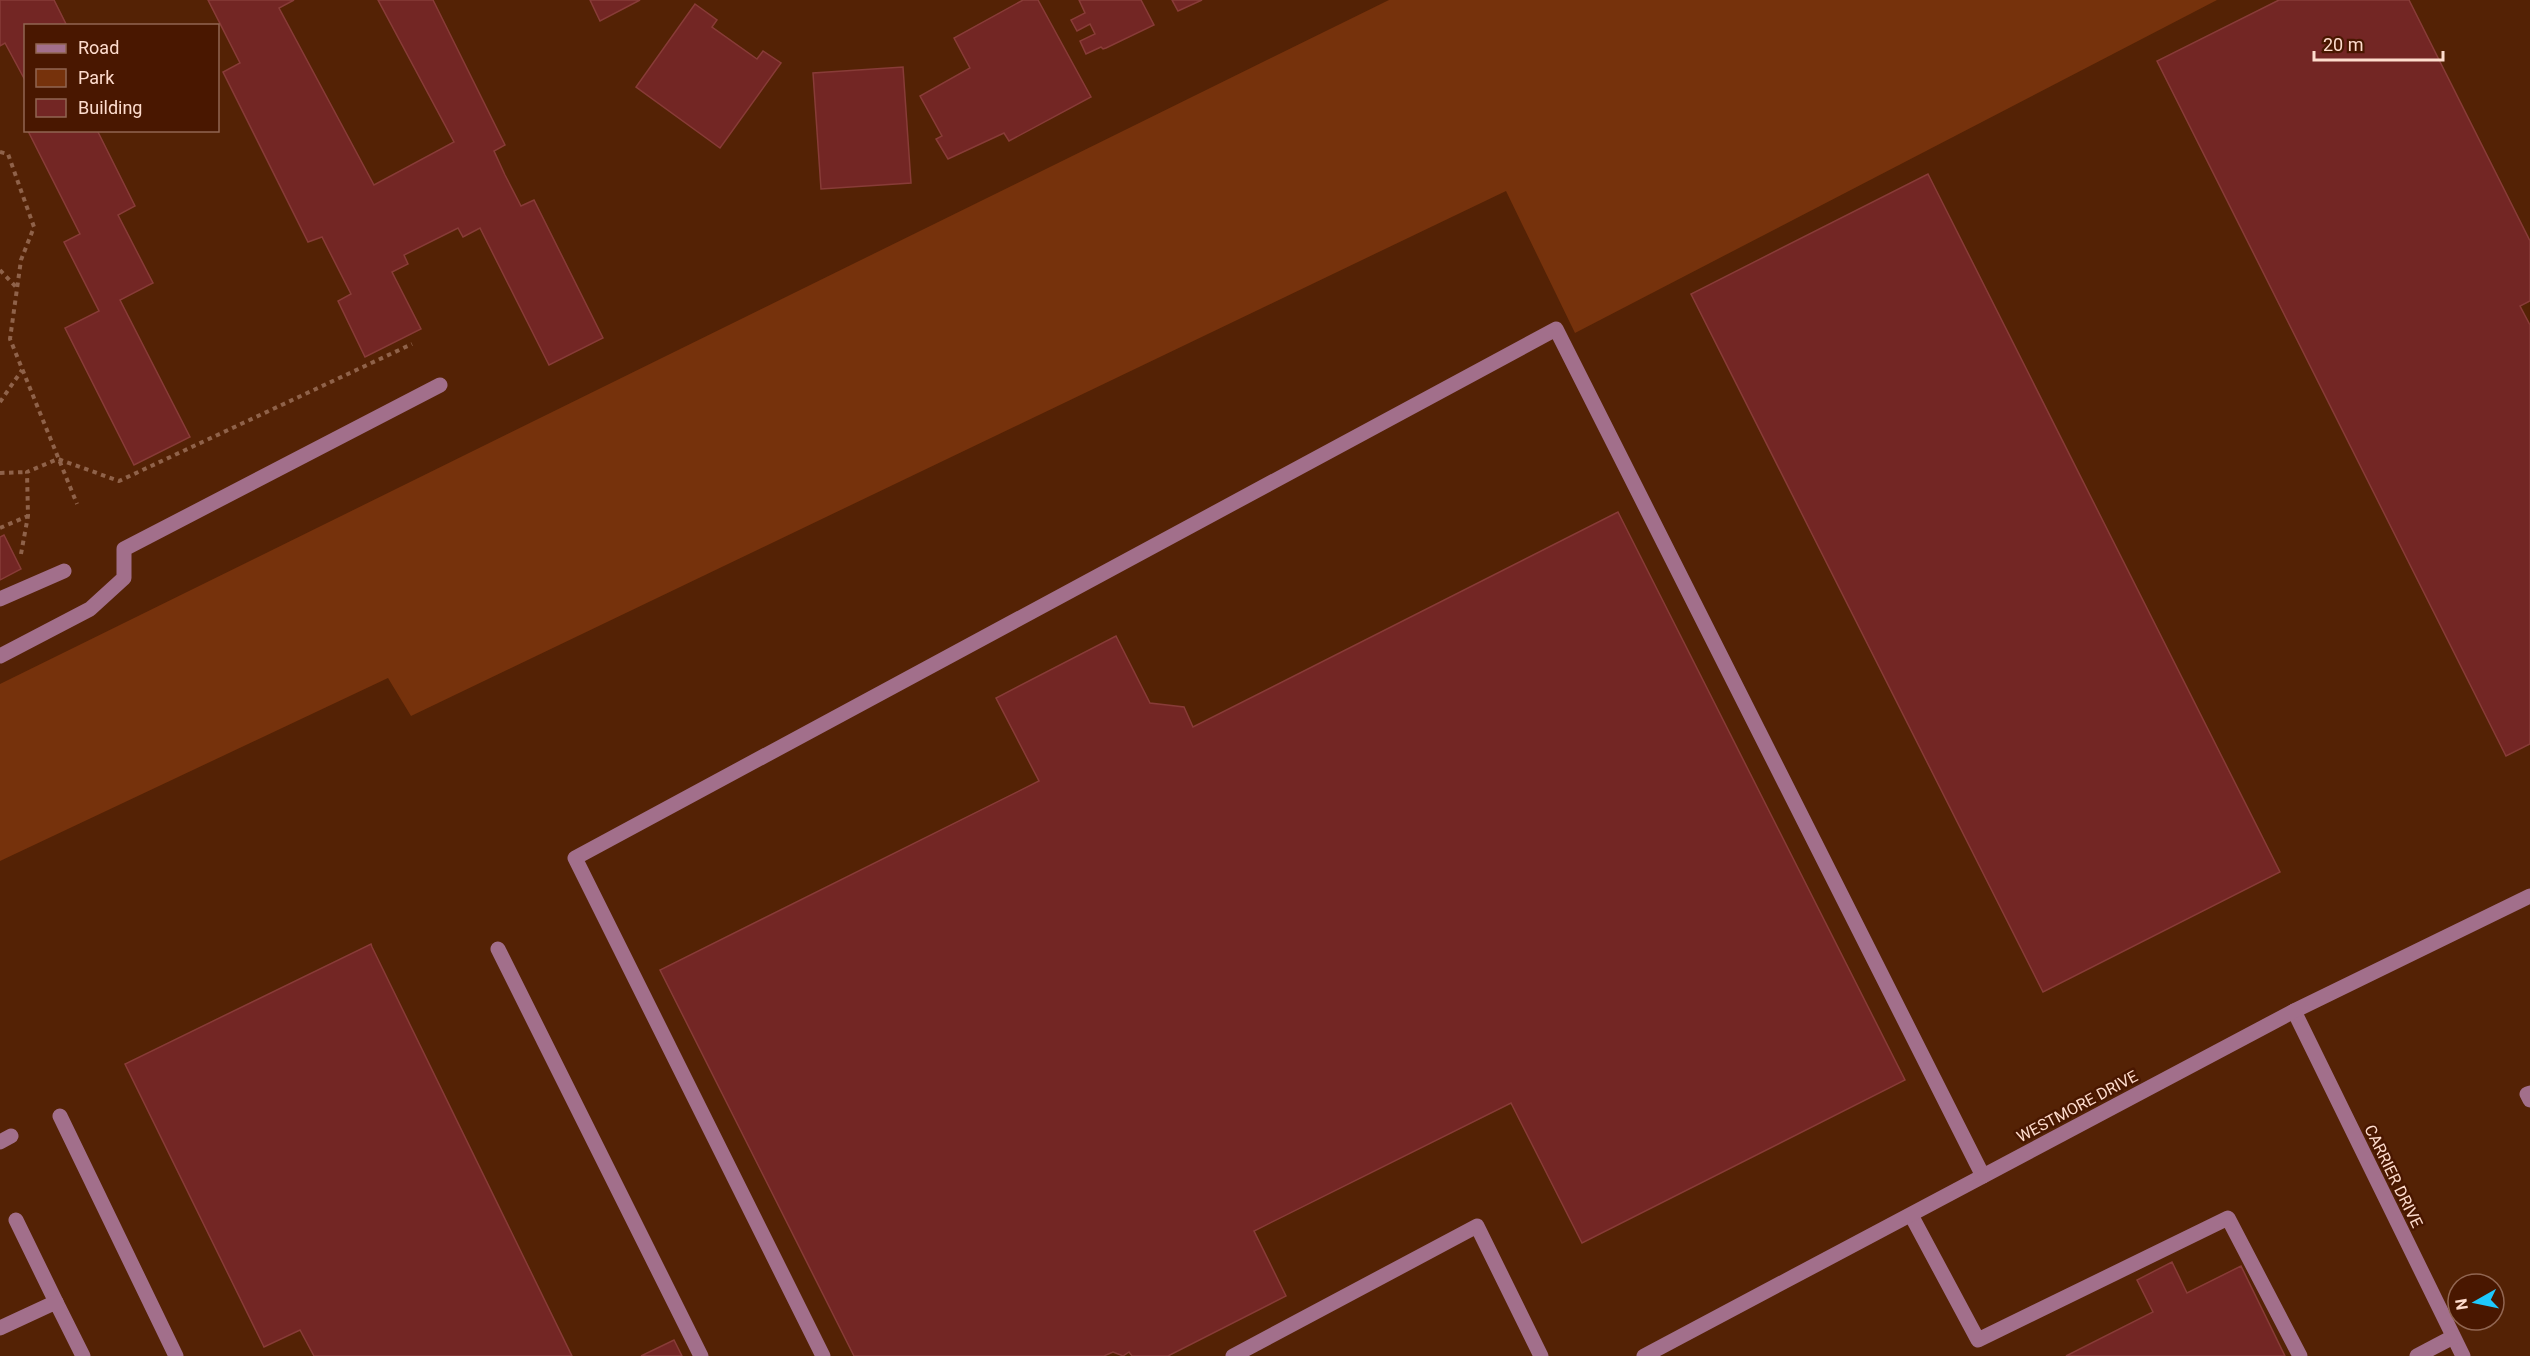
<svg xmlns="http://www.w3.org/2000/svg" width="2530" height="1356" font-family="Roboto,sans-serif">
	<style>
		.green { fill: #76320c }
		.building { fill: #732624; stroke: #883c38; stroke-width: 1.5 }
		.lines { fill: none; stroke-linecap: round; stroke-linejoin: round }
		.path { stroke: #8f624a; stroke-width: 4; stroke-dasharray: 4.5 4.5; stroke-linecap: butt }
		.minor { stroke: #a26f8b; stroke-width: 15 }
		.labels { text-anchor: middle; stroke-width: 5; stroke-linejoin: round; paint-order: stroke }
		.street-label { font-size: 16px; fill: #fedccd; stroke: #491700 }
	</style>
	<rect width="100%" height="100%" fill="#542205"/>
	<path class="green" d="M1389,0H2217L1575,333L1506,191L411,716L388,678L0,861V684Z"/>
	<g class="building">
		<path d="M0,0H54L67,26H26V82L5,43L0,46Z"/>
		<path d="M208,0H294L279,8L374,185L454,142L378,0H433L505,145L494,151L505,175L521,206L534,200L603,338L549,365L480,228L463,237L458,228L404,255L408,264L392,272L421,329L365,357L338,301L351,294L322,237L308,242L223,72L240,63Z"/>
		<path d="M590,0H640L600,21Z"/>
		<path d="M1023,0H1038L1091,97L1009,141L1004,133L948,159L936,139L942,136L920,96L970,68L954,38Z"/>
		<path d="M1079,0H1141L1154,25L1106,48L1103,49L1101,47L1086,54L1080,41L1095,34L1090,24L1077,31L1071,20L1085,13Z"/>
		<path d="M1172,0H1202L1178,11Z"/>
		<path d="M2279,0H2409L2530,241V301L2520,306L2530,325V744L2506,756L2157,61Z"/>
		<path d="M695,4L717,20L712,27L757,59L763,51L781,63L720,148L636,87Z"/>
		<path d="M903,67L911,183L821,189L813,73Z"/>
		<path d="M97,130L135,206L118,215L153,283L120,300L190,437L134,465L65,328L99,311L64,242L80,234L28,131Z"/>
		<path d="M1928,174L2280,872L2043,992L1691,294Z"/>
		<path d="M1618,512L1905,1080L1582,1243L1511,1103L1254,1231L1286,1296L1168,1356H1132L1129,1352L1123,1356L1113,1352L1104,1356H854L660,970L1039,781L996,698L1116,636L1150,703L1184,707L1193,727Z"/>
		<path d="M4,535L21,569L0,580V537Z"/>
		<path d="M371,944L372,947L572,1356H314L300,1330L264,1347L125,1064Z"/>
		<path d="M2172,1262L2187,1293L2241,1266L2285,1356H2066L2153,1312L2137,1280Z"/>
		<path d="M674,1340L682,1356H641Z"/>
	</g>
	<g class="lines">
		<g class="path">
			<path d="M0,152L8,154L34,227L21,260L10,339L77,504"/>
			<path d="M0,270L17,288"/>
			<path d="M0,402L22,370"/>
			<path d="M0,473L27,472"/>
			<path d="M0,528L28,516"/>
			<path d="M21,554L28,516L27,472L58,459L119,481L412,344"/>
		</g>
		<g class="minor">
			<path d="M0,599L64,571"/>
			<path d="M0,656L90,609L124,578V549L440,385"/>
			<path d="M498,949L701,1356"/>
			<path d="M2294,1011L2463,1356"/>
			<path d="M2530,1093L2527,1094L2530,1100"/>
			<path d="M60,1116L176,1356"/>
			<path d="M0,1142L11,1136"/>
			<path d="M1911,1215L1978,1340L2228,1218L2300,1356"/>
			<path d="M16,1220L56,1302"/>
			<path d="M0,1328L56,1302L83,1356"/>
			<path d="M823,1356L575,858L1556,329L1983,1176"/>
			<path d="M1233,1356L1477,1226L1541,1356"/>
			<path d="M1644,1356L2294,1011L2530,896"/>
			<path d="M2417,1356L2453,1337"/>
		</g>
	</g>
	<g class="labels">
		<g class="street-label">
			<text transform="translate(2077 1106) rotate(-28)" y="6">WESTMORE DRIVE</text>
			<text transform="translate(2394 1176) rotate(64)" y="6">CARRIER DRIVE</text>
		</g>
	</g>
	<rect x="24" y="24" width="195" height="108" fill="#491700" stroke="#916652" stroke-width="1.5"/>
	<rect x="36" y="44" width="30" height="9" fill="#a26f8b" stroke="#916652" stroke-width="1.5"/>
	<text x="78" y="54" font-size="18" fill="#fedccd">Road</text>
	<rect x="36" y="69" width="30" height="18" fill="#76320c" stroke="#916652" stroke-width="1.5"/>
	<text x="78" y="84" font-size="18" fill="#fedccd">Park</text>
	<rect x="36" y="99" width="30" height="18" fill="#732624" stroke="#916652" stroke-width="1.5"/>
	<text x="78" y="114" font-size="18" fill="#fedccd">Building</text>
	<g transform="translate(2476 1302) rotate(261)"><circle r="28" fill="#491700" stroke="#916652" stroke-width="1.5"/>
	<path d="M0-4.5L10 22L0 15L-10 22Z" fill="#1ec9fd"/>
	<text y="-9" font-size="16" font-weight="bold" text-anchor="middle" fill="#fedccd">N</text>
	</g>
	<path d="M2314 51v9h129v-9" fill="none" stroke="#fedccd" stroke-width="3"/>
	<text x="2323" y="51" font-size="18" fill="#fedccd" stroke="#491700" stroke-width="4.5" paint-order="stroke">20 m</text>
</svg>
